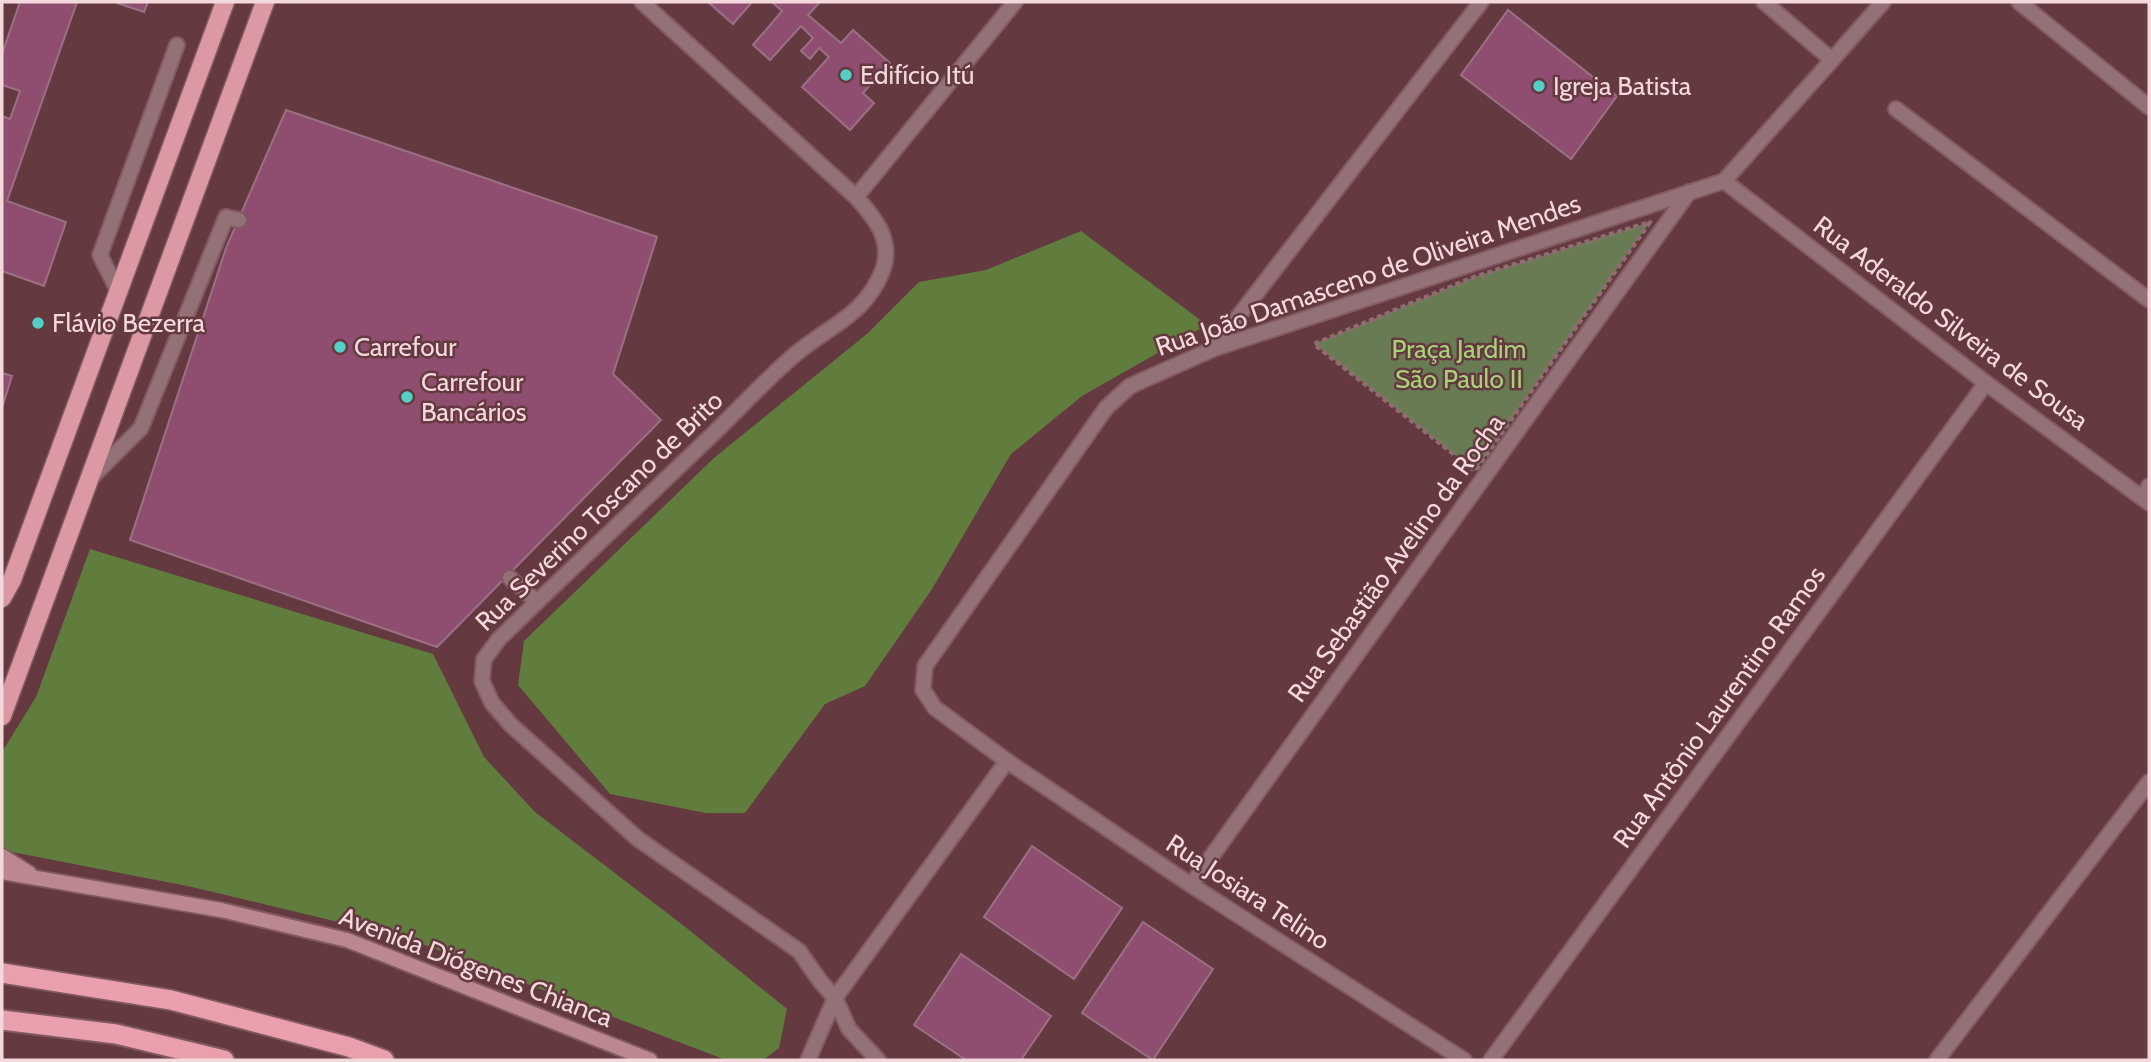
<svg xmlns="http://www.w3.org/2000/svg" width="2151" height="1062" font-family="Cabin,sans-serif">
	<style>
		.green { fill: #687b53 }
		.forest { fill: #617d3e }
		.building { fill: #8f4e6f; stroke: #9b7084; stroke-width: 2 }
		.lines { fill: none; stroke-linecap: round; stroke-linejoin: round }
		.service-casing { stroke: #81595f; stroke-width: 18 }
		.minor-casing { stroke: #81595f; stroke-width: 18 }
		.tertiary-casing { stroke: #81595f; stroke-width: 18 }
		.secondary-casing { stroke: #81595f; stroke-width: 18 }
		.primary-casing { stroke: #81595f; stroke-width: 21 }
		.trunk-casing { stroke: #81595f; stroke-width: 23 }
		.path { stroke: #926c72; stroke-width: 4.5; stroke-dasharray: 5 3.5; stroke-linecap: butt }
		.service { stroke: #937176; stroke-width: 14 }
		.minor { stroke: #937176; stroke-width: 14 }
		.tertiary { stroke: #937176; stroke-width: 14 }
		.secondary { stroke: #bc888f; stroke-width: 14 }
		.primary { stroke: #dc98a3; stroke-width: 18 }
		.trunk { stroke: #eaa0ac; stroke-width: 19 }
		.poi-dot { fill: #55cec6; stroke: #643940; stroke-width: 2.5 }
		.labels { text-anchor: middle; stroke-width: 5; stroke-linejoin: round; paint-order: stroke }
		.poi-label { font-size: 26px; fill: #f3d8dc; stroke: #643940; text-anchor: start }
		.street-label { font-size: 26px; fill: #f3d8dc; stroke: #643940 }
		.park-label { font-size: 26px; fill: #a8d278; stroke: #643940 }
	</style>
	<rect width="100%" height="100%" fill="#643940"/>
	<path class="green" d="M1650,222L1475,471L1314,344L1474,277Z"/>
	<g class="forest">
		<path d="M1081,231L1207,325L1082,396L1011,454L932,589L865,686L825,704L745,813H706L610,794L518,685L524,641L714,458L868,333L919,282L986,270Z"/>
		<path d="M90,549L433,654L484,757L535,812L684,926L787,1009L779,1048L763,1060H726L409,939L192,887L2,850V752L36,697Z"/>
	</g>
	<g class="building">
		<path d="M20,2H77L7,201L66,222L44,286L2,271V116L10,119L20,91L2,85V54Z"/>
		<path d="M114,2H148L144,12Z"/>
		<path d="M708,2H752L733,24Z"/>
		<path d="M772,2H820L808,15L841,43L853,30L890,63L863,93L874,103L850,130L802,87L829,57L819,48L810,59L801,51L813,38L801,26L770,60L753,45L782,11Z"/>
		<path d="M1508,10L1617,96L1571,159L1461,75Z"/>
		<path d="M286,110L657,237L613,374L661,420L437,647L130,540L226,248Z"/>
		<path d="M2,373L12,376L2,408Z"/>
		<path d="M1032,846L1122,908L1074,979L984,917Z"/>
		<path d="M1143,922L1213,969L1153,1060L1082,1013Z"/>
		<path d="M961,954L1051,1016L1021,1060H966L914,1025Z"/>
	</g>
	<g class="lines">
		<defs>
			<g id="service">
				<path d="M118,291L100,255L177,45"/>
				<path d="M91,478L141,428L226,217L239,220"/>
				<path d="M510,578L537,602"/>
			</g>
			<g id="minor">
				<path d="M642,2L856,197"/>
				<path d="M2019,2L2149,107"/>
				<path d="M1832,60L1883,2"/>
				<path d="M1896,109L2149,300"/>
				<path d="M2143,498L2149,486"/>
				<path d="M1191,885L1689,192"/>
				<path d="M1491,1060L1986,383"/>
				<path d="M1937,1060L2149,782"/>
			</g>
			<g id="tertiary">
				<path d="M1724,181L1986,383L2149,503"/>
				<path d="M1724,181L1832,60L1764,2"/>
				<path d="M1214,348L1481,2"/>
				<path d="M808,1060L835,998L1007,761"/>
				<path d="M878,1060L849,1029L835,998L820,981L799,951L638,839L511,725L492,703L482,681L484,659L499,639L537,602C596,546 655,489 714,433C742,406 769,376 798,352C831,325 865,314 882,272C894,242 876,219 856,197L1015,2"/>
				<path d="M1464,1060L1191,885L1007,761L935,708L923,690L925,666L1106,408L1130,386L1213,349L1724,181"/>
			</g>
			<g id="secondary">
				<path d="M2,856L29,873"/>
				<path d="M2,872L221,910L347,940L650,1060"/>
			</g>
			<g id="primary">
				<path d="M2,598L12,580L225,2"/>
				<path d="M2,716L265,2"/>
			</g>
			<g id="trunk">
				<path d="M2,973L171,1000L349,1047L384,1060"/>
				<path d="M2,1020L116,1034L224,1060"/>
			</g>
		</defs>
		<use href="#service" class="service-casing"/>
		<use href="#minor" class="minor-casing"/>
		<use href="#tertiary" class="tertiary-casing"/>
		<use href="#secondary" class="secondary-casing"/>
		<use href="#primary" class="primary-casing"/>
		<use href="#trunk" class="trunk-casing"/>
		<path class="path" d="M1650,222L1475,471L1314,344L1474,277Z"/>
		<use href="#service" class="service"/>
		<use href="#minor" class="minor"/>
		<use href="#tertiary" class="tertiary"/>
		<use href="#secondary" class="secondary"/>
		<use href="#primary" class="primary"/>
		<use href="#trunk" class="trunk"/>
	</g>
	<g class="poi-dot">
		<circle cx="846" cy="75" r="7"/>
		<circle cx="1539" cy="86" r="7"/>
		<circle cx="38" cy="323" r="7"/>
		<circle cx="340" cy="347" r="7"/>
		<circle cx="407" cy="397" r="7"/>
	</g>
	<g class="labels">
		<g class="poi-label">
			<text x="860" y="84">Edifício Itú</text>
			<text x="1553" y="95">Igreja Batista</text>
			<text x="52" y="332">Flávio Bezerra</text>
			<text x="354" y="356">Carrefour</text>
			<text x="421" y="391">Carrefour<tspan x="421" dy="30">Bancários</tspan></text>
		</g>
		<g class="street-label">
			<text transform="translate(1368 275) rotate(-19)" y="9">Rua João Damasceno de Oliveira Mendes</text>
			<text transform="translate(1951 323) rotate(37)" y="9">Rua Aderaldo Silveira de Sousa</text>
			<text transform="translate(599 511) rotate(-44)" y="9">Rua Severino Toscano de Brito</text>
			<text transform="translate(1396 558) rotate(-54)" y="9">Rua Sebastião Avelino da Rocha</text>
			<text transform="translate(1719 707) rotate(-54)" y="9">Rua Antônio Laurentino Ramos</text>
			<text transform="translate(1248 892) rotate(33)" y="9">Rua Josiara Telino</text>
			<text transform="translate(476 967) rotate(21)" y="9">Avenida Diógenes Chianca</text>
		</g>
		<g class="park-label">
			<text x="1459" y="358">Praça Jardim<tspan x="1459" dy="30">São Paulo II</tspan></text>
		</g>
	</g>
	<rect width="2151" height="1062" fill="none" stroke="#f3d8dc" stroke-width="7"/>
</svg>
